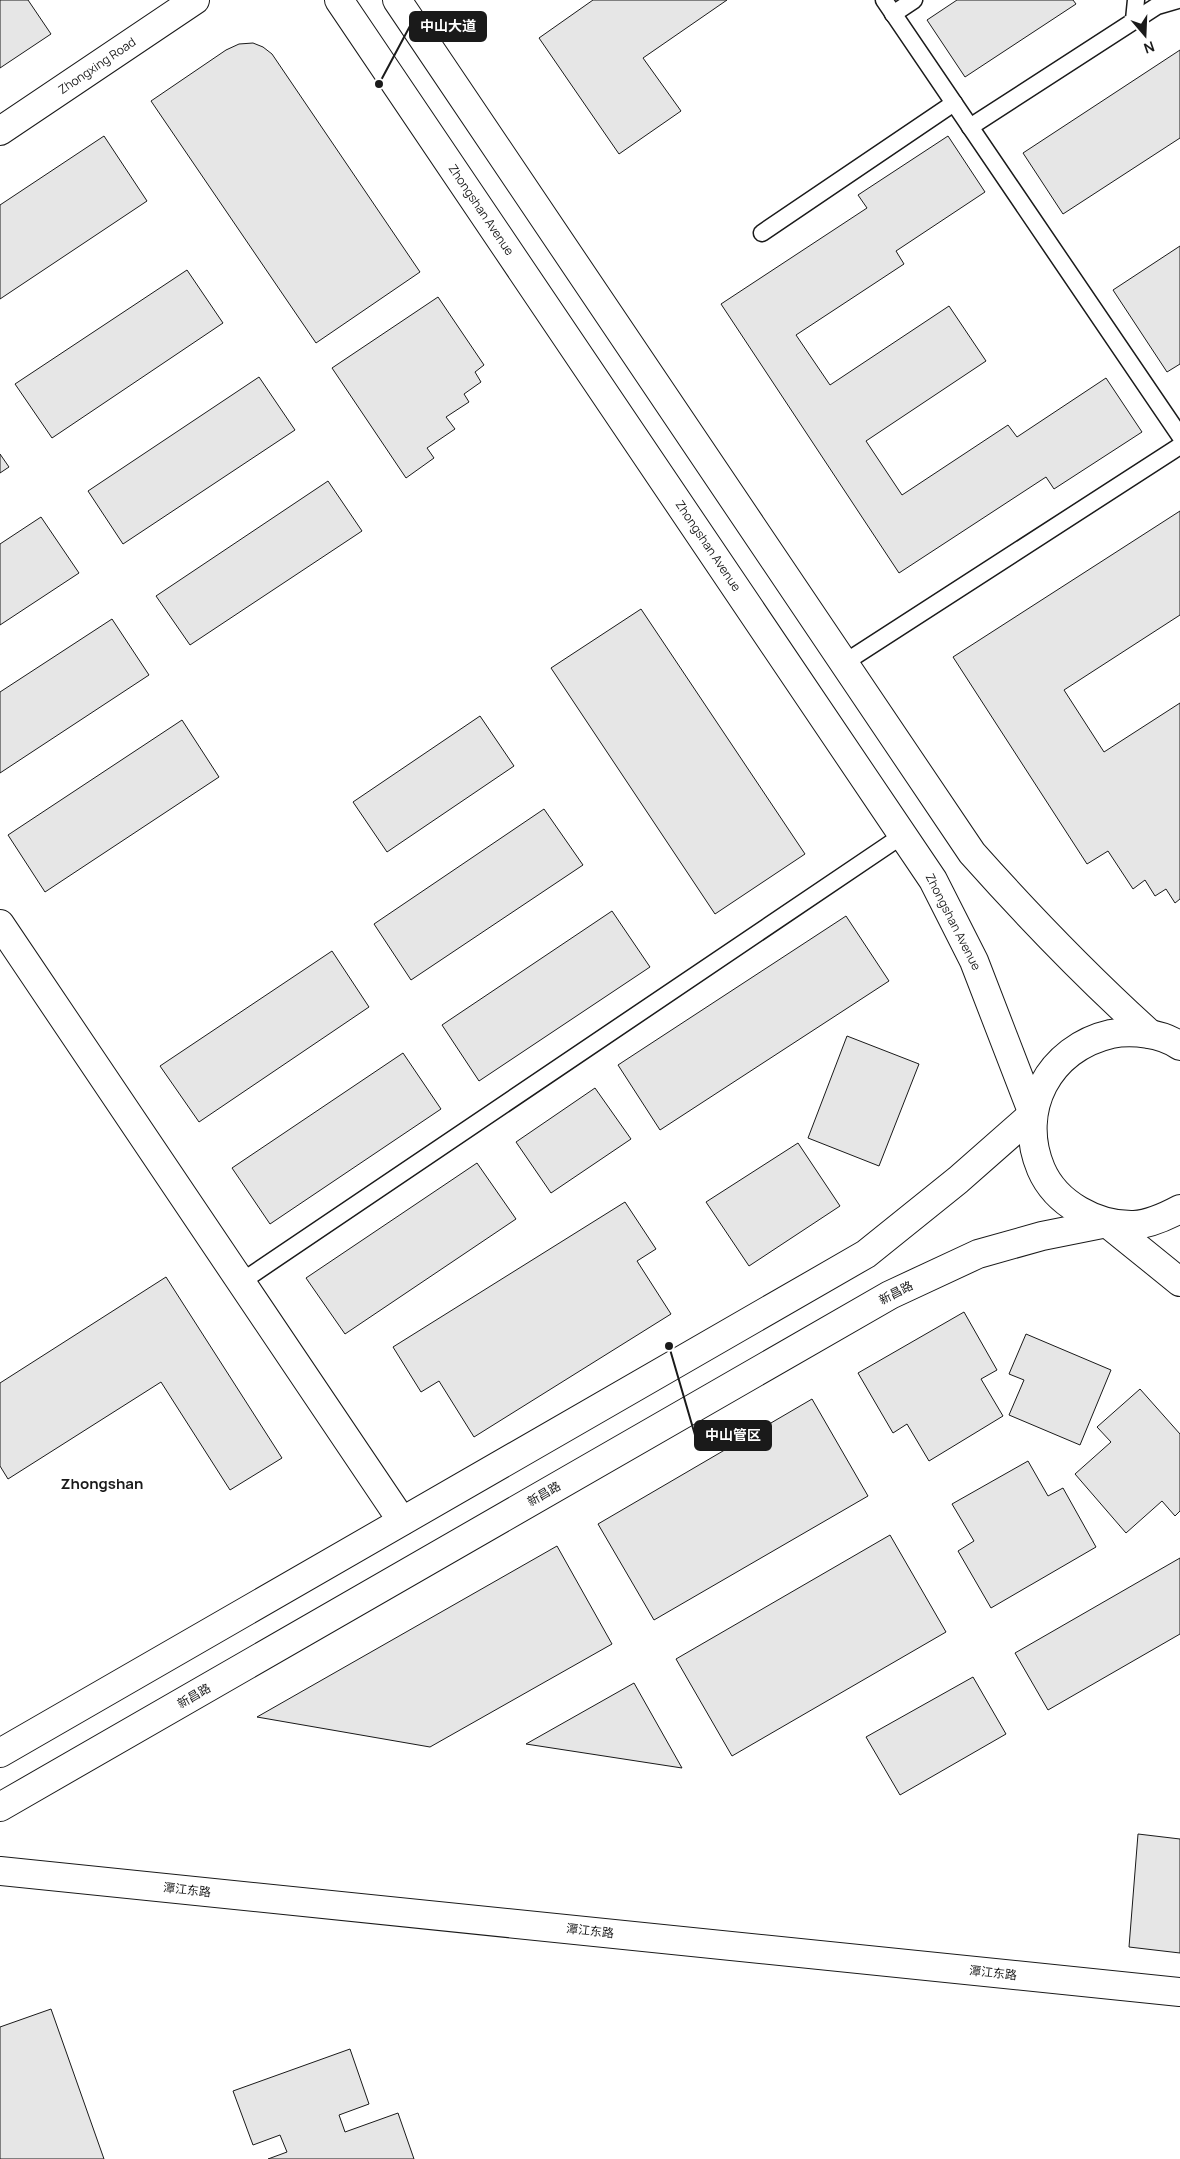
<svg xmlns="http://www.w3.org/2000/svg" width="1180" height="2159" font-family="Manrope,'Noto Sans SC',sans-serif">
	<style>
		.building { fill: #e6e6e6; stroke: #1a1a1a }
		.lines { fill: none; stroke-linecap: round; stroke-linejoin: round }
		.lane-casing { stroke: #1a1a1a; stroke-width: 19 }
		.street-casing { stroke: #1a1a1a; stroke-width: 30 }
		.secondary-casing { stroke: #1a1a1a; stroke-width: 30 }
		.lane { stroke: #fff; stroke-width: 16 }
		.street { stroke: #fff; stroke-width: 28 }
		.secondary { stroke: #fff; stroke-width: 28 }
		.labels { text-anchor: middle; stroke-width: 4; stroke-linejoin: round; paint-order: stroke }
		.street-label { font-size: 12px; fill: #1a1a1a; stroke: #fff }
		.quarter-label { font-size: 15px; font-weight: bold; fill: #1a1a1a; stroke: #fff }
		.leader { fill: none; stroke: #1a1a1a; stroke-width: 2 }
		.callout-dot { fill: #1a1a1a; stroke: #fff; stroke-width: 2 }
		.callout { fill: #1a1a1a; stroke: #1a1a1a; stroke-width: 2 }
		.callout-label { font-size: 14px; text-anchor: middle; font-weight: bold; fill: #fff }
	</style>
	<rect width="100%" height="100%" fill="#fff"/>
	<g class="building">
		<path d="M0,0H28L51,34L0,68Z"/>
		<path d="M593,0H727L643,58L681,111L619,154L539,38Z"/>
		<path d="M957,0H1073L1076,4L965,77L927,20Z"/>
		<path d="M253,43L263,47L272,54L420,272L316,343L151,101L226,50L239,44Z"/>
		<path d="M1180,50V138L1063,214L1023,153Z"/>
		<path d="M104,136L147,201L0,299V205Z"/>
		<path d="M948,136L985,192L896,251L904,264L796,335L830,385L949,306L986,361L866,441L902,495L1008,425L1017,437L1106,378L1142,432L1054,489L1046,477L899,573L721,304L867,208L858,195Z"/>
		<path d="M1180,246V364L1167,372L1113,290Z"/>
		<path d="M187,270L223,323L52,438L15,384Z"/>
		<path d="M438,297L484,365L475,372L481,382L464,394L469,402L446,417L455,429L427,448L434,458L406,478L332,368Z"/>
		<path d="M259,377L295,430L123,544L88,491Z"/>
		<path d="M0,454L9,467L0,473Z"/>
		<path d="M328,481L362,531L190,645L156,596Z"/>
		<path d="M1180,511V615L1064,690L1104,752L1180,703V899L1175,903L1166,889L1155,896L1145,880L1133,889L1108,851L1087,864L953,657Z"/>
		<path d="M41,517L79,573L0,625V544Z"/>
		<path d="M641,609L805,854L715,914L551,668Z"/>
		<path d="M112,619L149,675L0,773V692Z"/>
		<path d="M480,716L514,766L387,852L353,802Z"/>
		<path d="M182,720L219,777L45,892L8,835Z"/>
		<path d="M544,809L583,865L411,980L374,924Z"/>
		<path d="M612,911L650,967L479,1081L442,1025Z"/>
		<path d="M846,916L889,981L660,1130L618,1065Z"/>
		<path d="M332,951L369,1007L199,1122L160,1066Z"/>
		<path d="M847,1036L919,1064L879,1166L808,1138Z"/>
		<path d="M403,1053L441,1109L270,1224L232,1168Z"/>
		<path d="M595,1088L631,1139L551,1193L516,1142Z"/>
		<path d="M798,1143L840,1206L749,1266L706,1202Z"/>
		<path d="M477,1163L516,1219L345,1334L306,1278Z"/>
		<path d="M625,1202L656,1249L637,1261L671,1314L474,1437L439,1381L421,1392L393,1347Z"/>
		<path d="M166,1277L282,1458L230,1490L161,1382L8,1479L0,1466V1383Z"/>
		<path d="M964,1312L997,1370L981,1379L1003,1416L929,1461L907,1424L893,1433L858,1373Z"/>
		<path d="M1026,1334L1111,1370L1080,1445L1009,1415L1024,1380L1009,1374Z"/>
		<path d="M1140,1389L1180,1434V1511L1175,1516L1162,1501L1126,1533L1075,1474L1111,1442L1097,1427Z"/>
		<path d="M812,1399L868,1496L654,1620L598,1524Z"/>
		<path d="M1028,1461L1048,1496L1063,1488L1096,1547L991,1608L958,1551L974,1541L952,1504Z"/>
		<path d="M890,1535L946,1632L732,1756L676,1659Z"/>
		<path d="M557,1546L612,1644L430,1747L257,1717Z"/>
		<path d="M1180,1558V1634L1048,1710L1015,1653Z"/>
		<path d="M973,1677L1006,1734L900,1795L866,1737Z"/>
		<path d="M634,1683L682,1768L526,1744Z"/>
		<path d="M1138,1834L1180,1839V1953L1129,1947Z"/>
		<path d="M51,2009L104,2159H0V2027Z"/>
		<path d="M350,2049L369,2104L339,2115L345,2132L398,2113L414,2159H268L287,2152L280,2135L253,2145L233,2091Z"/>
	</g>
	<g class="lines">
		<defs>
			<g id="lane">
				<path d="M884,0L1180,436"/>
				<path d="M893,14L914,0"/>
				<path d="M1134,20L1136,0"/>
				<path d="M970,127L1157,6L1178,0"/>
				<path d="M762,233L954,103"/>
				<path d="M844,663L1180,446"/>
				<path d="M241,1282L903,835"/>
			</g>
			<g id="street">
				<path d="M0,131L195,0"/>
				<path d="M0,924L402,1521"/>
			</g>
			<g id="secondary">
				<path d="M339,0L933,880L974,961L1033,1114"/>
				<path d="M397,0L972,853C1030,918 1086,976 1150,1034"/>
				<path d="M1180,1046C1162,1033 1132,1030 1111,1034C1049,1048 1016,1110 1041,1169C1056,1204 1097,1226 1134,1225C1150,1224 1165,1217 1180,1209"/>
				<path d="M1107,1223L1180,1282"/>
				<path d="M0,1753L866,1254L958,1180L1033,1114"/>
				<path d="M0,1807L890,1295L978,1254L1042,1236L1107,1223"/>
				<path d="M0,1871L1180,1992"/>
			</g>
		</defs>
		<use href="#lane" class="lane-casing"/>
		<use href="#street" class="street-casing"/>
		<use href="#secondary" class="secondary-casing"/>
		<use href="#lane" class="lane"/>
		<use href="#street" class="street"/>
		<use href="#secondary" class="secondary"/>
	</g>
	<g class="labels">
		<g class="street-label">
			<text transform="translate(97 66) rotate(-34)" y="4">Zhongxing Road</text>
			<text transform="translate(481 210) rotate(56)" y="4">Zhongshan Avenue</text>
			<text transform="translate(708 546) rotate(56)" y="4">Zhongshan Avenue</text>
			<text transform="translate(953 922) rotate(63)" y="4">Zhongshan Avenue</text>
			<text transform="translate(896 1293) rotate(-27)" y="4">新昌路</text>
			<text transform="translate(544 1494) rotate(-30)" y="4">新昌路</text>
			<text transform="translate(194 1696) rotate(-30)" y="4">新昌路</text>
			<text transform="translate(187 1890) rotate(6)" y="4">潭江东路</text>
			<text transform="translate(590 1931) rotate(6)" y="4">潭江东路</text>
			<text transform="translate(993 1973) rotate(6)" y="4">潭江东路</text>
		</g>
		<g class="quarter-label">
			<text x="102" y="1489">Zhongshan</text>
		</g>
	</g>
	<path class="leader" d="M379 84L410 26M669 1346L695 1435"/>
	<g class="callout-dot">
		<circle cx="379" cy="84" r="5"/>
		<circle cx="669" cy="1346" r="5"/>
	</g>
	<g class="callout">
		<rect x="410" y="12" width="76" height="29" rx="5"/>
		<rect x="695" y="1421" width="76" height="29" rx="5"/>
	</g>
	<g class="callout-label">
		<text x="448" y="31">中山大道</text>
		<text x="733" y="1440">中山管区</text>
	</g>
	<g transform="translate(1145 35) rotate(161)" stroke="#ffffff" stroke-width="4" paint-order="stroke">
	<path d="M0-4L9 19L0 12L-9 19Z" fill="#1a1a1a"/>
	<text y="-8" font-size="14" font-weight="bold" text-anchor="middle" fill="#1a1a1a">N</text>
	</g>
</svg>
